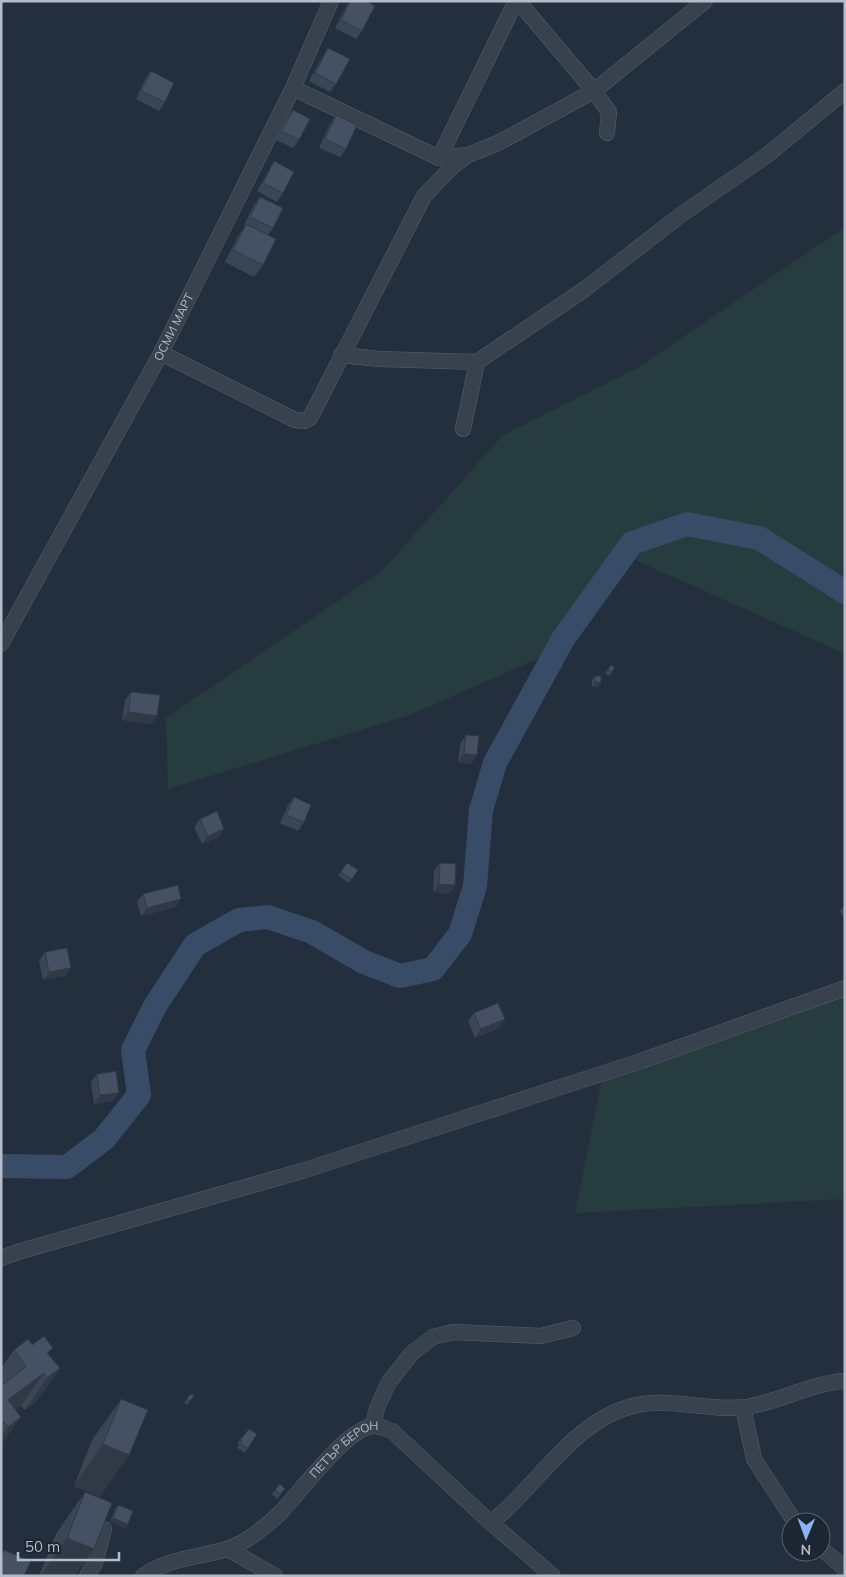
<svg xmlns="http://www.w3.org/2000/svg" width="846" height="1577" font-family="Mulish,sans-serif">
	<style>
		.green { fill: #263c3f }
		.lines { fill: none; stroke-linecap: round; stroke-linejoin: round }
		.river { stroke: #394c67; stroke-width: 24 }
		.minor-casing { stroke: #565f6c; stroke-width: 16 }
		.minor { stroke: #38414e; stroke-width: 15 }
		.wall { fill: #3b4654 }
		.shaded-wall { fill: #303945 }
		.building { fill: #455162; stroke: #303945 }
		.labels { text-anchor: middle; stroke-width: 5; stroke-linejoin: round; paint-order: stroke }
		.street-label { font-size: 12px; fill: #b4bcc9; stroke: #1d2633 }
	</style>
	<rect width="100%" height="100%" fill="#242f3e"/>
	<g class="green">
		<path d="M845,227V654L624,555L544,656L410,715L168,789L166,718L382,571L502,436L636,369Z"/>
		<path d="M845,988V1199L575,1213L603,1073Z"/>
	</g>
	<g class="lines">
		<path class="river" d="M1,1166L67,1167L104,1139L139,1095L133,1050L155,1006L195,945L239,920L268,917L312,932L364,962L400,976L433,969L460,934L475,886L481,810L495,763L563,639L632,543L687,524L759,538L845,592"/>
		<defs>
			<g id="minor">
				<path d="M518,1L594,91L609,112L607,133"/>
				<path d="M293,88L439,158L466,155"/>
				<path d="M439,158L516,1"/>
				<path d="M161,353L295,420L304,421L310,418L424,196L453,166L468,155L498,143L594,91L705,1"/>
				<path d="M341,355L379,359L477,362L585,289L682,214L766,156L845,91"/>
				<path d="M463,429L477,362"/>
				<path id="s1" d="M1,644L161,353L293,88L331,1"/>
				<path d="M1,1258L21,1251L302,1171L641,1061L845,988"/>
				<path d="M743,1407L754,1459L795,1522"/>
				<path d="M373,1426L377,1408L389,1382L412,1353L433,1337L453,1332L541,1336L573,1328"/>
				<path d="M491,1523C542,1482 580,1408 651,1403C682,1401 715,1411 746,1407C780,1402 811,1383 845,1381"/>
				<path d="M821,1548L843,1567L845,1572"/>
				<path d="M228,1549L275,1576"/>
				<path d="M87,1576L95,1563L104,1529"/>
				<path id="s2" d="M143,1576C171,1557 197,1558 227,1549C244,1544 267,1526 280,1513C299,1494 348,1426 374,1426C380,1426 386,1429 392,1431L491,1523L553,1576"/>
			</g>
		</defs>
		<use href="#minor" class="minor-casing"/>
		<use href="#minor" class="minor"/>
	</g>
	<g class="wall">
		<path d="M349,1H366L362,31L356,39L335,28Z"/>
		<path d="M328,48L336,84L330,92L309,81L323,56Z"/>
		<path d="M151,71L165,102L159,111L136,99L145,79Z"/>
		<path d="M293,110L299,140L293,148L276,140L287,118Z"/>
		<path d="M336,115L346,149L340,157L319,148L330,124Z"/>
		<path d="M274,161L283,193L277,202L257,191L269,170Z"/>
		<path d="M260,197L273,228L268,235L263,265L254,277L225,262L238,236L245,226L244,225L254,205Z"/>
		<path d="M611,665L615,668L609,676L605,673Z"/>
		<path d="M595,676L598,687H592V680Z"/>
		<path d="M131,692L157,716L151,724L122,720L125,700Z"/>
		<path d="M466,735L477,755L471,764L458,762L460,744Z"/>
		<path d="M294,797L304,822L298,831L280,823L288,805Z"/>
		<path d="M200,819L219,837L202,844L194,827Z"/>
		<path d="M347,863L358,870L349,883L338,876Z"/>
		<path d="M440,863L455,885L449,894L433,892L434,871Z"/>
		<path d="M143,894L176,907L141,916L137,902Z"/>
		<path d="M845,905V922L840,911Z"/>
		<path d="M45,952L71,968L65,976L43,980L39,961Z"/>
		<path d="M474,1013L505,1019L499,1028L475,1038L468,1021Z"/>
		<path d="M97,1074L113,1101L94,1104L91,1082Z"/>
		<path d="M32,1345L49,1355L60,1368L37,1401L25,1410L21,1406L15,1410L1,1445V1368L14,1350Z"/>
		<path d="M191,1394L194,1396L187,1405L184,1403Z"/>
		<path d="M121,1399L100,1497L74,1486L92,1440Z"/>
		<path d="M257,1434L245,1453L237,1448L239,1445L237,1444L240,1440Z"/>
		<path d="M275,1490L282,1493L277,1499L272,1494Z"/>
		<path d="M85,1492L75,1576H39L56,1534Z"/>
		<path d="M118,1505L125,1528L110,1522L115,1509Z"/>
	</g>
	<g class="shaded-wall">
		<path d="M595,682L601,683L598,687H592Z"/>
		<path d="M128,712L157,716L151,724L122,720Z"/>
		<path d="M464,754L477,755L471,764L458,762Z"/>
		<path d="M224,829L219,837L202,844L208,836Z"/>
		<path d="M439,884L455,885L449,894L433,892Z"/>
		<path d="M181,899L176,907L141,916L147,908Z"/>
		<path d="M71,968L65,976L43,980L49,972Z"/>
		<path d="M505,1019L499,1028L475,1038L481,1029Z"/>
		<path d="M119,1093L113,1101L94,1104L100,1095Z"/>
		<path d="M60,1368L37,1401L25,1410L47,1378Z"/>
		<path d="M44,1373L21,1406L1,1421L8,1400Z"/>
		<path d="M21,1417L1,1445V1436L8,1427Z"/>
		<path d="M103,1444L129,1455L100,1497L74,1486Z"/>
		<path d="M113,1518L128,1524L125,1528L110,1522Z"/>
		<path d="M67,1538L94,1549L75,1576H40Z"/>
	</g>
	<g class="building">
		<path d="M350,1H366L375,6L362,31L341,20Z"/>
		<path d="M328,48L350,59L336,84L315,73Z"/>
		<path d="M151,71L174,83L165,102L141,91Z"/>
		<path d="M293,110L310,119L299,140L281,131Z"/>
		<path d="M336,115L357,125L346,149L325,139Z"/>
		<path d="M274,161L294,172L283,193L263,183Z"/>
		<path d="M260,197L283,208L273,228L250,217Z"/>
		<path d="M246,224L276,239L263,265L233,250Z"/>
		<path d="M611,665L615,668L611,672L608,669Z"/>
		<path d="M595,676H601V683L595,682Z"/>
		<path d="M131,692L160,695L157,716L128,712Z"/>
		<path d="M466,735L479,736L477,755L464,754Z"/>
		<path d="M294,797L311,805L304,822L286,815Z"/>
		<path d="M217,811L224,829L208,836L200,819Z"/>
		<path d="M347,863L358,870L352,879L341,872Z"/>
		<path d="M440,863L456,864L455,885L439,884Z"/>
		<path d="M178,885L181,899L147,908L143,894Z"/>
		<path d="M67,948L71,968L49,972L45,952Z"/>
		<path d="M498,1003L505,1019L481,1029L474,1013Z"/>
		<path d="M116,1071L119,1093L100,1095L97,1074Z"/>
		<path d="M44,1336L53,1348L47,1353L60,1368L47,1378L44,1373L8,1400L21,1417L8,1427L4,1422L1,1423V1386L26,1367L14,1350L28,1339L32,1345Z"/>
		<path d="M191,1394L194,1396L190,1401L187,1398Z"/>
		<path d="M121,1399L148,1410L129,1455L103,1444Z"/>
		<path d="M249,1429L257,1434L248,1448L240,1444L242,1441L240,1440Z"/>
		<path d="M280,1484L285,1489L280,1494L275,1490Z"/>
		<path d="M85,1492L112,1503L94,1549L67,1538Z"/>
		<path d="M118,1505L133,1511L128,1524L113,1518Z"/>
		<path d="M4,1550L31,1561L24,1576H1V1557Z"/>
	</g>
	<g class="labels">
		<g class="street-label">
			<text dy="4" stroke="none"><textPath href="#s1" startOffset="361">ОСМИ МАРТ</textPath></text>
			<text dy="4" stroke="none"><textPath href="#s2" startOffset="245">ПЕТЪР БЕРОН</textPath></text>
		</g>
	</g>
	<rect width="846" height="1577" fill="none" stroke="#b4bcc9" stroke-width="5"/>
	<g transform="translate(806 1537) rotate(181)"><circle r="24" fill="#1d2633" stroke="#59626f"/>
	<path d="M0-4L9 19L0 12L-9 19Z" fill="#8ab4f8"/>
	<text y="-8" font-size="14" font-weight="bold" text-anchor="middle" fill="#b4bcc9">N</text>
	</g>
	<path d="M18 1552v8h101v-8" fill="none" stroke="#b4bcc9" stroke-width="2.5"/>
	<text x="25" y="1552" font-size="15" fill="#b4bcc9" stroke="#1d2633" stroke-width="4" paint-order="stroke">50 m</text>
</svg>
